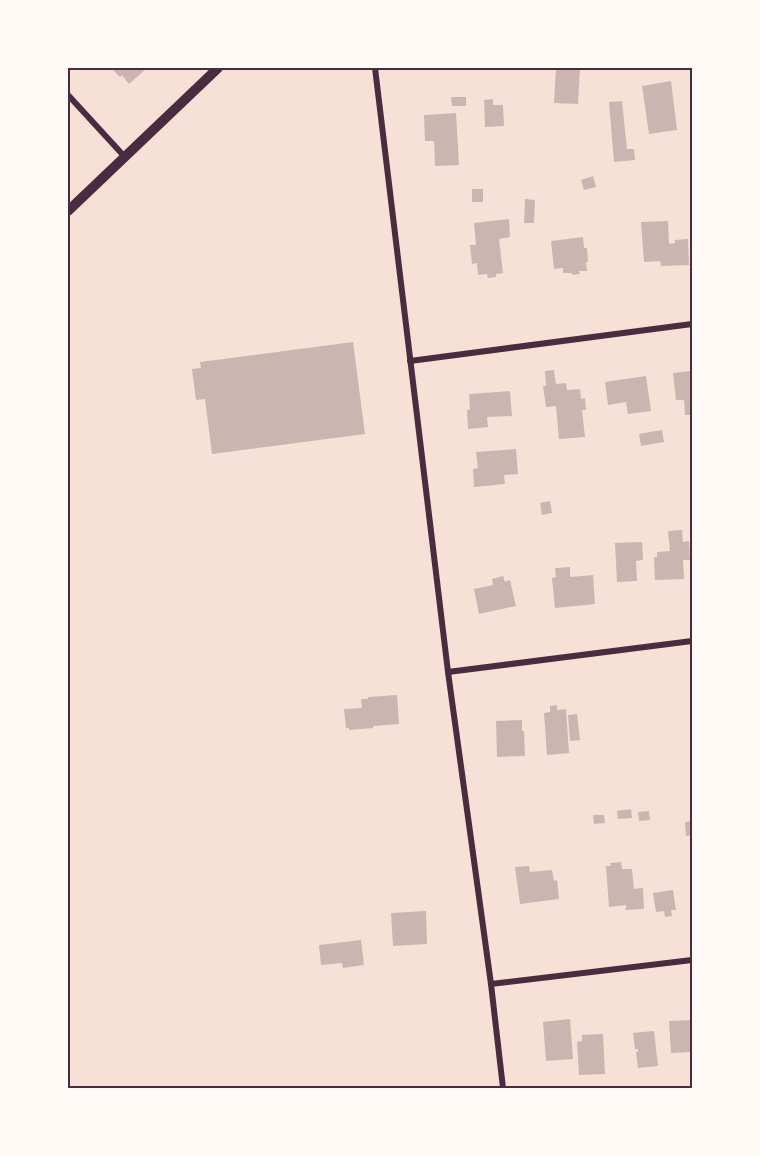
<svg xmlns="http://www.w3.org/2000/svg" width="760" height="1156" font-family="Poppins,sans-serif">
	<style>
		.building { fill: #ccb4b1 }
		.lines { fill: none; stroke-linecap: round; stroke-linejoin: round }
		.minor { stroke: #4a2c40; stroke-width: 6 }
		.tertiary { stroke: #4a2c40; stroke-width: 10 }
		.neatline { fill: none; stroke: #4a2c40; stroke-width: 2 }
	</style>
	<rect width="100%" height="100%" fill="#f7e1d7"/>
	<g class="building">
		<path d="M111,68H147L129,84L122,75L120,77Z"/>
		<path d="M556,68H580L578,104L554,103Z"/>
		<path d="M671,81L677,130L649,134L642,86Z"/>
		<path d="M451,97H466V106H452Z"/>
		<path d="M493,99V105H503L504,126L485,127L484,100Z"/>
		<path d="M622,101L627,149H634L635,160L614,162L609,102Z"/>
		<path d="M456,113L459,165L435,166L434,141H425L424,115Z"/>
		<path d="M593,176L596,187L584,190L581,180Z"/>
		<rect x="472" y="189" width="11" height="13"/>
		<path d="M525,199L535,200L534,223H524Z"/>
		<path d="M509,219L510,237L499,239L503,273L496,274V277L488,278L487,274L478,275L477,263L472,264L470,245H476L474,223Z"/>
		<path d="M668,221L669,244L675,243V240L688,239L689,265L661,266L660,261L644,262L641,222Z"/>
		<path d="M583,237L584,248H587L588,262H586L587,271H579L580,274L572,275V273H563V268L554,269L551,241Z"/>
		<path d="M353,342L365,434L212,454L205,399L196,400L192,369L201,368L200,362Z"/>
		<path d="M554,370L556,384L566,383L567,390L580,389L581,399L585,398L586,410H582L585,437L559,439L556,406L546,407L543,386H546L545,371Z"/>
		<path d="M691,371L692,415H685L684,400H676L673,373Z"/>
		<path d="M646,376L651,411L628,414L626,402L608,405L605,382Z"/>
		<path d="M510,391L512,416L487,417L488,427L468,429L467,410H470L469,394Z"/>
		<path d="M662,430L664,442L641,446L639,434Z"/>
		<path d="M516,449L518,474L504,475L505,484L474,487L473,469L478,468L476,452Z"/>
		<path d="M550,501L552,513L542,515L540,503Z"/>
		<path d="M682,530L683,542L689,541L690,560H683L684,579L655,580L654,557H657V552L670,551L668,531Z"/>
		<path d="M642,542L643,560L636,561L637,581L617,582L615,543Z"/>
		<path d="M570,567V577L593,575L595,604L555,608L552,578L556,577L555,568Z"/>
		<path d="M503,576L505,582L510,580L516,606L479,614L474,589L493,585L492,579Z"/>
		<path d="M397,695L399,724L373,726V728L349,730V728H346L344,709L362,708L361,699H368V697Z"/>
		<path d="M557,705V710L566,709L569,753L547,755L544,713L550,712V706Z"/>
		<path d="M577,714L580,740L570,741L568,715Z"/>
		<path d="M522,720V731H524L525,756L497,757L496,721Z"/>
		<path d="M631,809L632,818L618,819L617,811Z"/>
		<path d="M649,811L650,820L639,821L638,812Z"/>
		<path d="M593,815H604L605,823L594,824Z"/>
		<path d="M692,821V835L686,836L685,822Z"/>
		<path d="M621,862L622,869H632L634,889L643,888L644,909L626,910V905L609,907L606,866H611L610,863Z"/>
		<path d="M529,866L530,872L552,870L554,881L557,880L559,899L520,904L515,867Z"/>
		<path d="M673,890L676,910H671L672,916L665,917L664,911L656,912L653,893Z"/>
		<path d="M426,911L427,944L393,946L391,913Z"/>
		<path d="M361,940L364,965L343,968L342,963L321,965L319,945Z"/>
		<path d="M570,1019L573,1059L546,1061L543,1022Z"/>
		<path d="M692,1020V1052L671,1053L669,1021Z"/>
		<path d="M654,1031L658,1066L638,1068L636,1052H638V1049H635L633,1033Z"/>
		<path d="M603,1034L605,1074L579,1075L577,1042L582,1041V1035Z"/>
	</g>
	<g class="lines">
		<g class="minor">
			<path d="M375,68L448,672L491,984L503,1088"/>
			<path d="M68,95L124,156"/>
			<path d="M410,361L692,324"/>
			<path d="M448,672L692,641"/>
			<path d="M491,984L692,960"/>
		</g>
		<path class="tertiary" d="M68,211L218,68"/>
	</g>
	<rect width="760" height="1156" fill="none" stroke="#fffaf5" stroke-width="138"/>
	<rect x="69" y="69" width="622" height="1018" class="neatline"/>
</svg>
